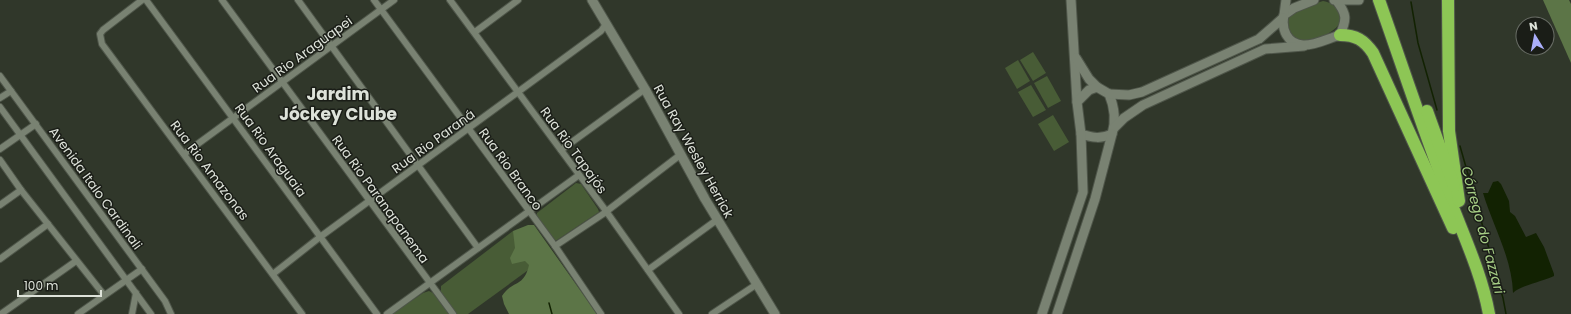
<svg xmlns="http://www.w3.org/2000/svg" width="1571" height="314" font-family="Poppins,sans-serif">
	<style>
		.green { fill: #485c36 }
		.forest { fill: #5c7547 }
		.water { fill: #122202 }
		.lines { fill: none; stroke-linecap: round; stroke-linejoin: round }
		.stream { stroke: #122202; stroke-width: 1.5 }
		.street-casing { stroke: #4f564a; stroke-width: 8 }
		.secondary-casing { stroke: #4f564a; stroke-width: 11 }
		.highway-casing { stroke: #4f564a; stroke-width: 14 }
		.street { stroke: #798272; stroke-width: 6 }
		.secondary { stroke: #798272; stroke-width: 9 }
		.highway { stroke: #8dc655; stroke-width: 12 }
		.labels { text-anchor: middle; stroke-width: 3; stroke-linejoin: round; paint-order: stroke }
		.street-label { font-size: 13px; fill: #dee3da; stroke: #1a1d17 }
		.water-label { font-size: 14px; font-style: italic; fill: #a6cd85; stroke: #1a1d17 }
		.district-label { font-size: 17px; font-weight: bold; fill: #dee3da; stroke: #1a1d17 }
	</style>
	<rect width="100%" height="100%" fill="#30372a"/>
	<g class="green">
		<path d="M1323,1C1330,2 1334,5 1338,10C1351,28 1316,41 1303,41C1291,41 1281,23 1292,14C1299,7 1313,4 1323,1Z"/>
		<path d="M1033,52L1046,73L1033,81L1020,60Z"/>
		<path d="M1018,60L1030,81L1017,89L1005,68Z"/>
		<path d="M1047,76L1061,101L1048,108L1034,83Z"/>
		<path d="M1031,85L1046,110L1033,117L1018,92Z"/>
		<path d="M1053,115L1069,142L1054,151L1038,124Z"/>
		<path d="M576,183L581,184L598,209L599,212L557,240H555L537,216V213Z"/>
		<path d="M513,231L538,263L468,314H457L441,293V286Z"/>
		<path d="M429,291L433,293L449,314H392L423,293Z"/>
	</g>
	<g class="forest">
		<path d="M1543,0H1569L1571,4V63Z"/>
		<path d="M528,225H534L597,314H509L504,304L502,296C512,280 524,288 529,265L525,261L512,264L510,258L515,248L513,231Z"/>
	</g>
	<path class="water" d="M1498,181L1501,184L1509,201L1510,212L1515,216L1526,237L1536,233L1544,247L1554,274V276C1544,281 1519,286 1513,293C1512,258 1493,226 1483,193H1488L1493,182Z"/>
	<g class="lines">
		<g class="stream">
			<path d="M1411,2L1418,43L1437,110"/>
			<path d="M1460,146L1503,298L1506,314"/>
			<path d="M549,303L552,314"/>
		</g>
		<defs>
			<g id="street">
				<path d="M142,0L103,30L100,34L102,44L302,314"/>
				<path d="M146,0L377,314"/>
				<path d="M222,0L453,314"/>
				<path d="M298,0L478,248"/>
				<path d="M374,0L555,246L601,314"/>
				<path d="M450,0L606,211L679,314"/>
				<path d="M475,32L518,0"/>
				<path d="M0,76L165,301L171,314"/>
				<path d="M0,98L11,91"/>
				<path d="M0,107L151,314"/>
				<path d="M0,149L36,124"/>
				<path d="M561,150L645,89"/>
				<path d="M184,154L394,0"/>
				<path d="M0,160L21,190L104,295"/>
				<path d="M0,205L21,190"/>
				<path d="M555,246L603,214L680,155"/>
				<path d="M0,259L48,224"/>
				<path d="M648,270L718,219"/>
				<path d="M273,274L320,237L601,31L606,24"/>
				<path d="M1,314L76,261"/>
				<path d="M78,314L142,269"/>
				<path d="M132,314L136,293"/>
				<path d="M387,314L579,175"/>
				<path d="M712,314L757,284"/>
			</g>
			<g id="secondary">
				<path d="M592,0L645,89L705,199L775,314"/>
				<path d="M1071,0L1077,102"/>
				<path d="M1314,0L1294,8L1284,15C1281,29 1287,44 1303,45C1314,46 1329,38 1340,35C1347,19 1347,14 1336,0H1334"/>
				<path d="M1336,0H1359"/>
				<path d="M1284,15L1286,0"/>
				<path d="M1076,58L1089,79L1097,87"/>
				<path d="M1097,87L1109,94C1114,106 1116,121 1112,134C1101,139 1093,138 1081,134L1077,102L1089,90Z"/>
				<path d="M1109,94L1129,95L1142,92L1259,39L1283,18"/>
				<path d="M1114,128L1124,118L1143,105L1265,49L1304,46"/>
				<path d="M1042,314L1083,192L1081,134"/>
				<path d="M1057,314L1095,199L1112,134"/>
			</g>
			<g id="highway">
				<path d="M1379,0C1403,68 1426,138 1452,205C1466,241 1482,276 1489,314"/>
				<path d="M1448,0L1449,131L1459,201"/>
				<path d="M1340,35C1356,35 1364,40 1373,53L1453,228"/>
				<path d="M1427,111L1454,186"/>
			</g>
		</defs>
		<use href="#street" class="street-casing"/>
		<use href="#secondary" class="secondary-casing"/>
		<use href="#highway" class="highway-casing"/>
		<use href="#street" class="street"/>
		<use href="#secondary" class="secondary"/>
		<use href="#highway" class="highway"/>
	</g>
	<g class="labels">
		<g class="street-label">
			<text transform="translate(302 54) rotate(-36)" y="5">Rua Rio Araguapei</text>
			<text transform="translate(433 141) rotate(-36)" y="5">Rua Rio Paraná</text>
			<text transform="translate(271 150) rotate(54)" y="5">Rua Rio Araguaia</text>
			<text transform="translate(574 150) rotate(54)" y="5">Rua Rio Tapajós</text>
			<text transform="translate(694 151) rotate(61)" y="5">Rua Ray Wesley Herrick</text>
			<text transform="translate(511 169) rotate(54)" y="5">Rua Rio Branco</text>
			<text transform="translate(210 170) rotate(53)" y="5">Rua Rio Amazonas</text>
			<text transform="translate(96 188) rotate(54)" y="5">Avenida Italo Cardinali</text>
			<text transform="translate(381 199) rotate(54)" y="5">Rua Rio Paranapanema</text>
		</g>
		<g class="water-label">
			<text transform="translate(1483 230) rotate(75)" y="5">Córrego do Fazzari</text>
		</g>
		<g class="district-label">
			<text x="338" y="100">Jardim<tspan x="338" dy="20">Jóckey Clube</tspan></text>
		</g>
	</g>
	<g transform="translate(1535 36) rotate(350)"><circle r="19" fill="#1a1d17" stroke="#686c65"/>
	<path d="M0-3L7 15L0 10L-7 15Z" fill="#abaffb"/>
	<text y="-6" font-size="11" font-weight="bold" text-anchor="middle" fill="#dee3da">N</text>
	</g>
	<path d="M18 290v6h83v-6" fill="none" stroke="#dee3da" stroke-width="2"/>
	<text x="24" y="290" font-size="12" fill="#dee3da" stroke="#1a1d17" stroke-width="3" paint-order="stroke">100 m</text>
</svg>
